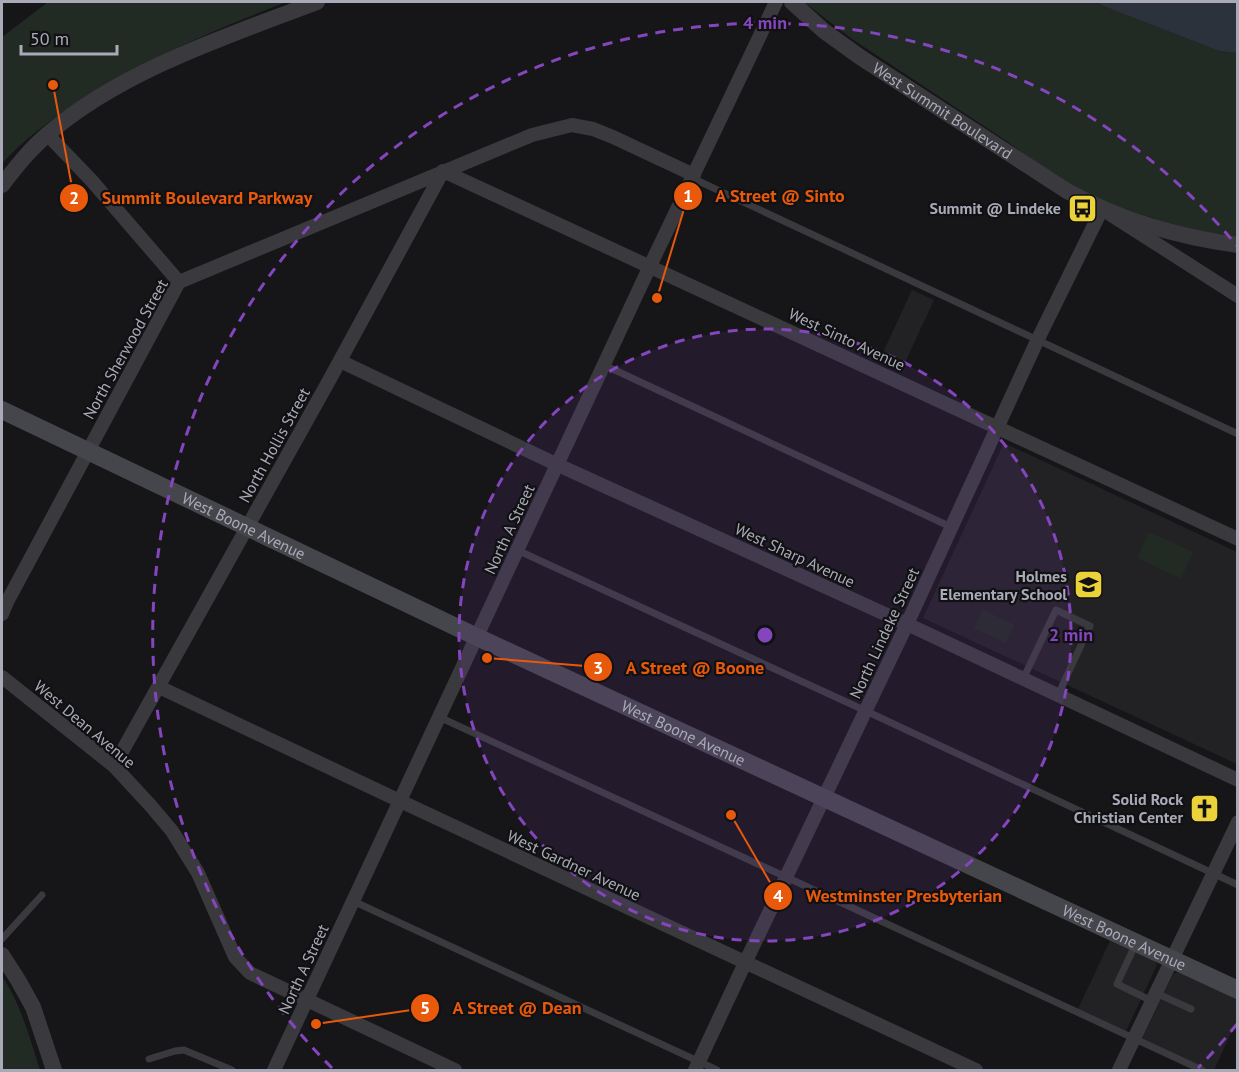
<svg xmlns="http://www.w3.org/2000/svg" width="1239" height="1072" font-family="'PT Sans',sans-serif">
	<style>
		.built { fill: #222225 }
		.green { fill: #222a24 }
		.water { fill: #2c323b }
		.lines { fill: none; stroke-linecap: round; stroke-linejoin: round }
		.service { stroke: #39393e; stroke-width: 7 }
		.minor { stroke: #39393e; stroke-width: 14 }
		.tertiary { stroke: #39393e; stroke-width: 16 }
		.secondary { stroke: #45454c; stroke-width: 18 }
		.ring { fill: none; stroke: #8445bd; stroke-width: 3; stroke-dasharray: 10 8 }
		.labels { text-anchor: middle; stroke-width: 4.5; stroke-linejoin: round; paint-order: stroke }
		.street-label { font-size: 16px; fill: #a8aab7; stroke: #111113 }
		.poi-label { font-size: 16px; font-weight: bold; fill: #a8aab7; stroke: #111113; text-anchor: end }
		.centre { fill: #8445bd; stroke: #111113; stroke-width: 3 }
		.ring-label { font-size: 18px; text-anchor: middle; font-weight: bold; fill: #8445bd; stroke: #111113; stroke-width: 4.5; stroke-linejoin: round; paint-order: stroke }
		.leader { fill: none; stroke: #e8590c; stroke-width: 2 }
		.callout-dot { fill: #e8590c; stroke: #111113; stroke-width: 2 }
		.mark-label { font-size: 18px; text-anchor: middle; font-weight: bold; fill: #fff }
		.callout-label { font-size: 18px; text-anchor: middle; font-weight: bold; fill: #e8590c; stroke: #111113; stroke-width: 4.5; stroke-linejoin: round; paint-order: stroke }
	</style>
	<rect width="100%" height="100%" fill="#161618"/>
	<g class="built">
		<path d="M912,290L934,300L901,371L879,361Z"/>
		<path d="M1004,443L1237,552V764L923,618Z"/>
		<path d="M1110,941L1154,960L1157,965L1125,1033L1077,1011Z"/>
		<path d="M1179,972L1237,999V1020L1214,1070H1205L1141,1041L1173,975L1175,973Z"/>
	</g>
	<g class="green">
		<path d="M48,2H286C207,33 127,66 57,116C37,131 18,145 2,164V37Z"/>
		<path d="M804,2H1096L1103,6L1219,51L1237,53V238L1193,232L1105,202L1071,185L1035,162L1008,142L852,39Z"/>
		<path d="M1149,532L1193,552L1181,579L1137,558Z"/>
		<path d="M983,610L1014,625L1006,643L974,628Z"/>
		<path d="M2,976C21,1004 30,1039 40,1070H2Z"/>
	</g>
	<path class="water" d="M1096,2H1237V53L1219,51L1103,6Z"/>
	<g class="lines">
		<g class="service">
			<path d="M692,178L1238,434"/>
			<path d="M604,365L951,527"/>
			<path d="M517,550L866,711L1238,885"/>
			<path d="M1023,679L1056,610L1090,626L1058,695"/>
			<path d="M439,717L786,877L1202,1070"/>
			<path d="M353,901L717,1070"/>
			<path d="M2,939L42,895"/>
			<path d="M1136,943L1117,984L1152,1001"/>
			<path d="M1156,993L1191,1009"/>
			<path d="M149,1059L175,1051L184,1050L232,1070"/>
		</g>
		<g class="minor">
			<path d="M47,134L92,181L179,282"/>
			<path d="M340,361L558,465L907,624L1238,780"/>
			<path d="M2,614L7,602L179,282L532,135L572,125L593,129L613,137L694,175"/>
			<path d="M2,677L114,766L150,805L172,831L198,873L235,957L250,973L455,1070"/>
			<path d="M159,687L400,801L976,1070"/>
			<path d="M114,766L331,377L443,171L1238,539"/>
			<path d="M274,1070L650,266L776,2"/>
			<path d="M695,1070L745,963L907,624L1037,341L1102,209L1238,296"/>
			<path d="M1119,1070L1238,822"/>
		</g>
		<g class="tertiary">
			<path id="s1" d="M792,2L824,31L860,57L1067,191C1120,220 1178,237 1238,245"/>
			<path d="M2,185C16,167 30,149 48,134C121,71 227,36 317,2"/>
			<path d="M2,955L18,980L33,1007L54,1070"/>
		</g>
		<path class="secondary" id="s2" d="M2,410L477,637L1238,990"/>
	</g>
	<circle cx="765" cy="635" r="306" fill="#8445bd" fill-opacity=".12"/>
	<g class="ring">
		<circle cx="765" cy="635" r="306"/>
		<path d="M1237 1024A612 612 0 0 1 1198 1068M332 1068A612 612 0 1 1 1237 246"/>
	</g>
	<defs>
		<symbol id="bus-square" viewBox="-11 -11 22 22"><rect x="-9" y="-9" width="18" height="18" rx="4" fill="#ecd23a" stroke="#111113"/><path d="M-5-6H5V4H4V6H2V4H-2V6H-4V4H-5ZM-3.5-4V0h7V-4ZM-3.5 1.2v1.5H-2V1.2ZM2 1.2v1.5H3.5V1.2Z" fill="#111"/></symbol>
		<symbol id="school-square" viewBox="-11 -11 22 22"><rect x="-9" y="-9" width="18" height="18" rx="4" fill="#ecd23a" stroke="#111113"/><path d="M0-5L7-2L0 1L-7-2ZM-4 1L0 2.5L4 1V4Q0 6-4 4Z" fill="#111"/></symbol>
		<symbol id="church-square" viewBox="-11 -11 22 22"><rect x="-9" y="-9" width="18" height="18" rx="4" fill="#ecd23a" stroke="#111113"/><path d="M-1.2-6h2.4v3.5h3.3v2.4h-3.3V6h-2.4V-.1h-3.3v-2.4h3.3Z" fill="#111"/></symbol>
	</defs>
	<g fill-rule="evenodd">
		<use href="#bus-square" x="1066" y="192" width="33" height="33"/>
		<use href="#school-square" x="1072" y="568" width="33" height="33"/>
		<use href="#church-square" x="1188" y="792" width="33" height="33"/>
	</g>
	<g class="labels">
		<g class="street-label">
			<text dy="6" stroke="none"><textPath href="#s1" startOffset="186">West Summit Boulevard</textPath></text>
			<text transform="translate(847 339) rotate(25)" y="6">West Sinto Avenue</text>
			<text transform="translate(125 349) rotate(-61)" y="6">North Sherwood Street</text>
			<text transform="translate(274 445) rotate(-61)" y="6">North Hollis Street</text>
			<text dy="6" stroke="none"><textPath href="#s2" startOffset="268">West Boone Avenue</textPath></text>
			<text transform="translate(509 529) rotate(-65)" y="6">North A Street</text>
			<text transform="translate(795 555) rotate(25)" y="6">West Sharp Avenue</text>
			<text transform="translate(884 633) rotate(-65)" y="6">North Lindeke Street</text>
			<text transform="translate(85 724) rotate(40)" y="6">West Dean Avenue</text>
			<text dy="6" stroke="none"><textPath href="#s2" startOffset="754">West Boone Avenue</textPath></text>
			<text transform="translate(574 865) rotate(25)" y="6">West Gardner Avenue</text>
			<text dy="6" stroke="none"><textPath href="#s2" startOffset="1240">West Boone Avenue</textPath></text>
			<text transform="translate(303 969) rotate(-65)" y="6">North A Street</text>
		</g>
		<g class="poi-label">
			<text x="1061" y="214">Summit @ Lindeke</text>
			<text x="1067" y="582">Holmes<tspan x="1067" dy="18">Elementary School</tspan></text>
			<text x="1183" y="805">Solid Rock<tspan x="1183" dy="18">Christian Center</tspan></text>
		</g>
	</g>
	<circle cx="765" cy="635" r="9" class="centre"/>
	<g class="ring-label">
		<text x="765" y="29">4 min</text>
		<text x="1071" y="641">2 min</text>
	</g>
	<path class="leader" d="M657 298L688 196M53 85L74 198M487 658L598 667M731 815L778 896M316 1024L425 1008"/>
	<g class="callout-dot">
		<circle cx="657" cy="298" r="6"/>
		<circle cx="53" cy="85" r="6"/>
		<circle cx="487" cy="658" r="6"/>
		<circle cx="731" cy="815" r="6"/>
		<circle cx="316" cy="1024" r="6"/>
		<circle cx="688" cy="196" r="15"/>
		<circle cx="74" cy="198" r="15"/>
		<circle cx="598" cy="667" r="15"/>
		<circle cx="778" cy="896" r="15"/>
		<circle cx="425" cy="1008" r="15"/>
	</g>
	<g class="mark-label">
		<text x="688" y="202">1</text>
		<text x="74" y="204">2</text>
		<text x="598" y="674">3</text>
		<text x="778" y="902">4</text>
		<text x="425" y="1014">5</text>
	</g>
	<g class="callout-label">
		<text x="780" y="202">A Street @ Sinto</text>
		<text x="207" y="204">Summit Boulevard Parkway</text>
		<text x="695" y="674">A Street @ Boone</text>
		<text x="904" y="902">Westminster Presbyterian</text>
		<text x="517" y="1014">A Street @ Dean</text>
	</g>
	<rect width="1239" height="1072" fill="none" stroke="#a8aab7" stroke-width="6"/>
	<path d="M21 45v9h96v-9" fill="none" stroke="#a8aab7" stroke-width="3"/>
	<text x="30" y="45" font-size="18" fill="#a8aab7" stroke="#111113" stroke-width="4.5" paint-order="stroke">50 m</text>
</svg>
